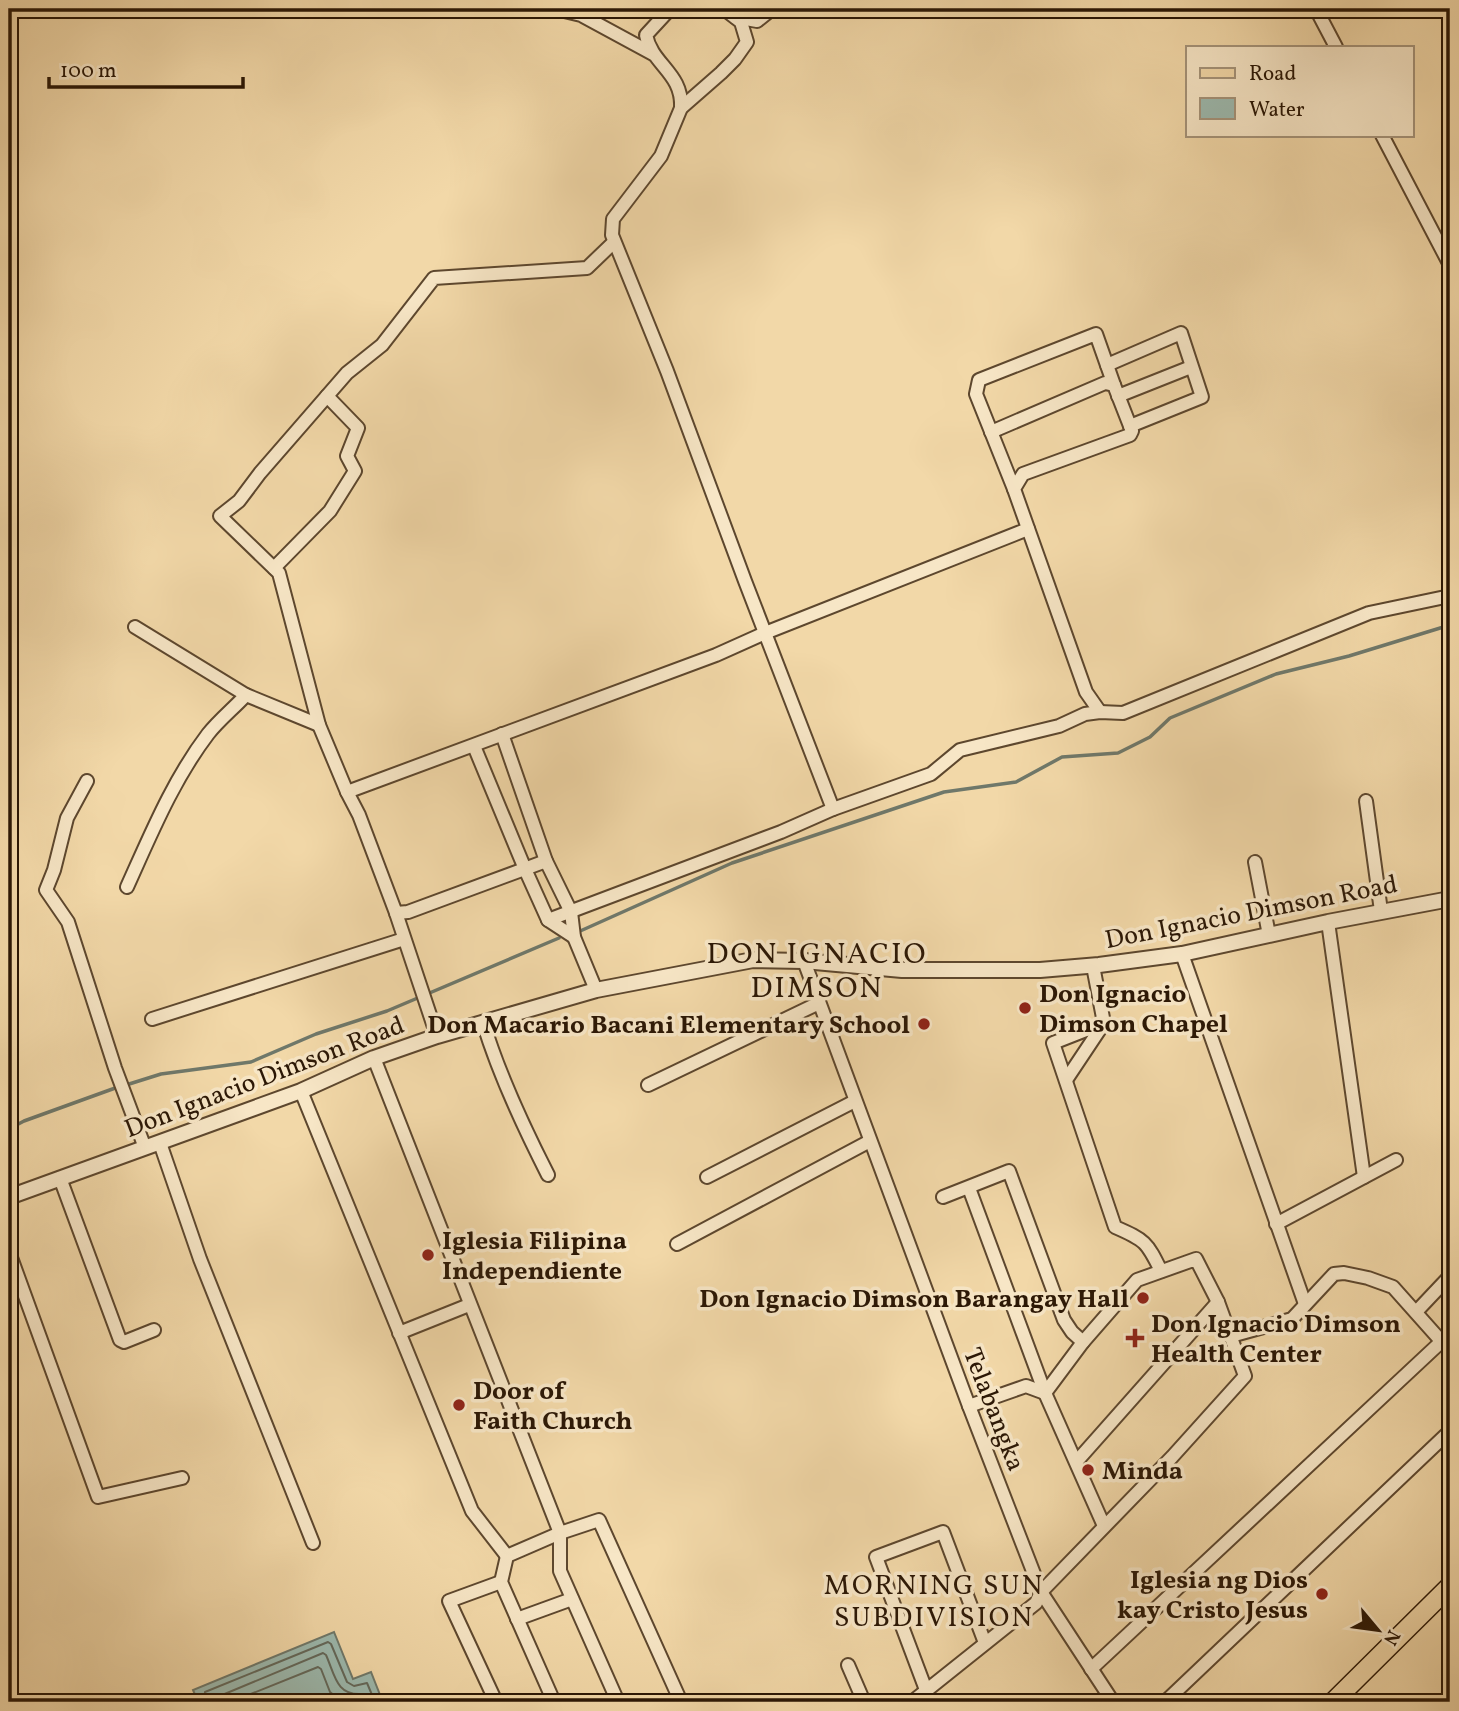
<svg xmlns="http://www.w3.org/2000/svg" width="1459" height="1711" font-family="Vollkorn,serif">
	<style>
		.water { fill: #9cb9ae; stroke: #6f786a; stroke-width: 2 }
		.lines { fill: none; stroke-linecap: round; stroke-linejoin: round }
		.shore { stroke: #64685a; stroke-width: 2 }
		.stream { stroke: #6f786a; stroke-width: 3.5 }
		.minor-casing { stroke: #5d472e; stroke-width: 16 }
		.tertiary-casing { stroke: #5d472e; stroke-width: 18 }
		.primary-casing { stroke: #2b1705; stroke-width: 21 }
		.minor { stroke: #f7e6c6; stroke-width: 12 }
		.tertiary { stroke: #f7e6c6; stroke-width: 14 }
		.primary { stroke: #f2d8a8; stroke-width: 18 }
		.poi-dot { fill: #8f2418; stroke: #f7e6c6; stroke-width: 2.5 }
		.labels { text-anchor: middle; stroke-width: 7; stroke-linejoin: round; paint-order: stroke }
		.street-label { font-size: 26px; fill: #2b1705; stroke: #f7e6c6 }
		.poi-label { font-size: 26px; font-weight: bold; fill: #2b1705; stroke: #f7e6c6; text-anchor: start }
		.neighbourhood-label { font-size: 28px; letter-spacing: 2px; fill: #2b1705; stroke: #f7e6c6 }
		.quarter-label { font-size: 30px; letter-spacing: 2px; fill: #2b1705; stroke: #f7e6c6 }
	</style>
	<rect width="100%" height="100%" fill="#f2d8a8"/>
	<filter id="stains"><feTurbulence type="fractalNoise" baseFrequency=".00286" numOctaves="4"/><feColorMatrix values="0 0 0 0 .2 0 0 0 0 .09 0 0 0 0 .02 0 0 0 .5 -.17"/></filter>
	<radialGradient id="worn" r=".72"><stop offset=".6" stop-color="#630" stop-opacity="0"/><stop offset="1" stop-color="#630" stop-opacity=".3"/></radialGradient>
	<path class="water" d="M334,1632L353,1679L371,1672L382,1700L377,1702H198L193,1690Z"/>
	<g class="lines">
		<g class="shore">
			<path d="M204,1702L205,1692L328,1642L331,1644L347,1682L354,1686L367,1683L375,1702"/>
			<path d="M213,1702L215,1698L323,1653L326,1655C335,1675 336,1696 362,1694L366,1702"/>
			<path d="M231,1702L318,1667L321,1669L330,1692L342,1702"/>
		</g>
		<g class="stream">
			<path d="M578,932L732,863L944,792L1016,782L1062,757L1118,753L1150,737L1170,718L1276,674L1349,656L1450,625"/>
			<path d="M126,1085L161,1074L251,1062L316,1034L387,1011L559,938"/>
			<path d="M9,1129L24,1121L118,1087"/>
		</g>
		<defs>
			<g id="minor">
				<path d="M556,9L581,15L653,54"/>
				<path d="M670,9L646,35C652,65 683,73 681,108"/>
				<path d="M724,9L741,22L747,42L735,59L721,73L681,108L661,156L613,219L612,235L667,371L745,581L833,809"/>
				<path d="M1316,9L1336,47"/>
				<path d="M1449,9L1450,12"/>
				<path d="M735,17L757,21L772,9"/>
				<path d="M1382,135L1450,265"/>
				<path d="M1107,365L1181,333L1202,397L1130,426"/>
				<path d="M1118,396L1191,367"/>
				<path d="M991,432L1105,383L1114,385L1132,431L1130,435L1023,474L1014,489L1086,692L1100,712"/>
				<path d="M1014,489L976,394L979,380L1096,334L1114,385"/>
				<path d="M274,568L330,511L355,471L347,456L358,428L327,396"/>
				<path d="M135,627L246,695L319,725"/>
				<path d="M502,734L546,861L571,912L574,937L596,990"/>
				<path d="M474,746L525,869L548,920L574,937"/>
				<path d="M87,781L67,818L54,870L46,890L68,922L115,1068L145,1148"/>
				<path d="M347,792L716,655L765,633L1028,529"/>
				<path d="M1366,801L1381,911"/>
				<path d="M1255,862L1269,935"/>
				<path d="M127,887C151,834 173,780 208,734C219,720 234,708 246,695"/>
				<path d="M396,913L408,912L546,861"/>
				<path d="M548,920L781,832L833,809L931,774L960,750L1059,726L1085,714L1100,712L1123,713L1369,613L1450,596"/>
				<path d="M1328,922L1364,1177"/>
				<path d="M1182,954L1305,1304"/>
				<path d="M804,961L969,1406L1041,1592L1113,1702"/>
				<path d="M1093,966L1104,1023L1053,1043L1115,1227C1145,1240 1147,1242 1161,1271"/>
				<path d="M152,1019L404,939"/>
				<path d="M483,1022C499,1075 523,1126 548,1175"/>
				<path d="M437,1036L396,913L359,815L347,792L319,725L279,573L220,516L239,501L260,473L347,373L382,345L434,278L587,268L614,242"/>
				<path d="M374,1058L560,1533V1571L618,1702"/>
				<path d="M1066,1080L1104,1023"/>
				<path d="M648,1085L819,1003"/>
				<path d="M301,1091L472,1511L507,1556"/>
				<path d="M160,1143L200,1259L313,1543"/>
				<path d="M707,1177L855,1101"/>
				<path d="M60,1178L120,1340L124,1342L154,1330"/>
				<path d="M969,1188L1045,1393L1104,1526"/>
				<path d="M943,1197L1009,1171L1064,1320L1072,1332L1083,1342"/>
				<path d="M1276,1224L1396,1160"/>
				<path d="M677,1244L870,1141"/>
				<path d="M9,1252L98,1497L182,1478"/>
				<path d="M1416,1312L1450,1276"/>
				<path d="M399,1333L469,1305"/>
				<path d="M1231,1336L1292,1319L1334,1274L1344,1273L1368,1278L1393,1287L1450,1351"/>
				<path d="M1077,1461L1218,1302"/>
				<path d="M517,1619L572,1599"/>
				<path d="M848,1665L864,1702"/>
				<path d="M1091,1669L1442,1341"/>
				<path d="M926,1690L876,1557L943,1532L985,1643"/>
				<path d="M496,1702L449,1601L501,1582"/>
				<path d="M554,1702L501,1582L507,1556L560,1533L599,1520L681,1702"/>
				<path d="M912,1702L1036,1603L1041,1592L1172,1457L1245,1376L1218,1302L1196,1259L1137,1280L1083,1342L1045,1393L1026,1386L969,1406"/>
				<path d="M1165,1702L1450,1431"/>
			</g>
			<path id="tertiary" d="M9,1197L301,1091L374,1058L437,1036L596,990L753,960L804,961L902,970H1040L1099,965L1182,954L1328,922L1450,899"/>
			<path id="primary" d="M1333,1702L1450,1586"/>
		</defs>
		<use href="#minor" class="minor-casing"/>
		<use href="#tertiary" class="tertiary-casing"/>
		<use href="#primary" class="primary-casing"/>
		<use href="#minor" class="minor"/>
		<use href="#tertiary" class="tertiary"/>
		<use href="#primary" class="primary"/>
	</g>
	<g class="poi-dot">
		<circle cx="1025" cy="1008" r="7"/>
		<circle cx="924" cy="1024" r="7"/>
		<circle cx="428" cy="1255" r="7"/>
		<circle cx="1143" cy="1298" r="7"/>
		<path d="M1131.5 1327.5h7v7h7v7h-7v7h-7v-7h-7v-7h7z"/>
		<circle cx="459" cy="1405" r="7"/>
		<circle cx="1088" cy="1470" r="7"/>
		<circle cx="1322" cy="1594" r="7"/>
	</g>
	<g class="labels">
		<g class="street-label">
			<text transform="translate(1251 911) rotate(-11)" y="9">Don Ignacio Dimson Road</text>
			<text transform="translate(264 1076) rotate(-21)" y="9">Don Ignacio Dimson Road</text>
			<text transform="translate(995 1409) rotate(69)" y="9">Telabangka</text>
		</g>
		<g class="poi-label">
			<text x="1039" y="1002">Don Ignacio<tspan x="1039" dy="30">Dimson Chapel</tspan></text>
			<text x="910" y="1033" text-anchor="end">Don Macario Bacani Elementary School</text>
			<text x="442" y="1249">Iglesia Filipina<tspan x="442" dy="30">Independiente</tspan></text>
			<text x="1129" y="1307" text-anchor="end">Don Ignacio Dimson Barangay Hall</text>
			<text x="1151" y="1332">Don Ignacio Dimson<tspan x="1151" dy="30">Health Center</tspan></text>
			<text x="473" y="1399">Door of<tspan x="473" dy="30">Faith Church</tspan></text>
			<text x="1102" y="1479">Minda</text>
			<text x="1308" y="1588" text-anchor="end">Iglesia ng Dios<tspan x="1308" dy="30">kay Cristo Jesus</tspan></text>
		</g>
		<g class="neighbourhood-label">
			<text x="934" y="1594">MORNING SUN<tspan x="934" dy="32">SUBDIVISION</tspan></text>
		</g>
		<g class="quarter-label">
			<text x="817" y="963">DON IGNACIO<tspan x="817" dy="34">DIMSON</tspan></text>
		</g>
	</g>
	<rect width="1459" height="1711" fill="none" stroke="#f2d8a8" stroke-width="35"/>
	<rect x="10" y="10" width="1438" height="1690" fill="none" stroke="#2b1705" stroke-width="3.5"/>
	<rect x="18" y="18" width="1424" height="1676" fill="none" stroke="#2b1705" stroke-width="2"/>
	<rect x="1186" y="46" width="228" height="91" fill="#f7e6c6" stroke="#a59379" stroke-width="2"/>
	<rect x="1200" y="68" width="35" height="10" fill="#f2d8a8" stroke="#a59379" stroke-width="2"/>
	<text x="1249" y="80" font-size="21" fill="#2b1705">Road</text>
	<rect x="1200" y="98" width="35" height="21" fill="#9cb9ae" stroke="#a59379" stroke-width="2"/>
	<text x="1249" y="116" font-size="21" fill="#2b1705">Water</text>
	<g transform="translate(1378 1630) rotate(119)" stroke="#f7e6c6" stroke-width="5" paint-order="stroke">
	<path d="M0-5L12 26L0 18L-12 26Z" fill="#2b1705"/>
	<text y="-10" font-size="19" font-weight="bold" text-anchor="middle" fill="#2b1705">N</text>
	</g>
	<path d="M49 77v10h194v-10" fill="none" stroke="#2b1705" stroke-width="3.5"/>
	<text x="60" y="77" font-size="21" fill="#2b1705" stroke="#f7e6c6" stroke-width="5" paint-order="stroke">100 m</text>
	<rect width="100%" height="100%" filter="url(#stains)"/>
	<rect width="100%" height="100%" fill="url(#worn)"/>
</svg>
